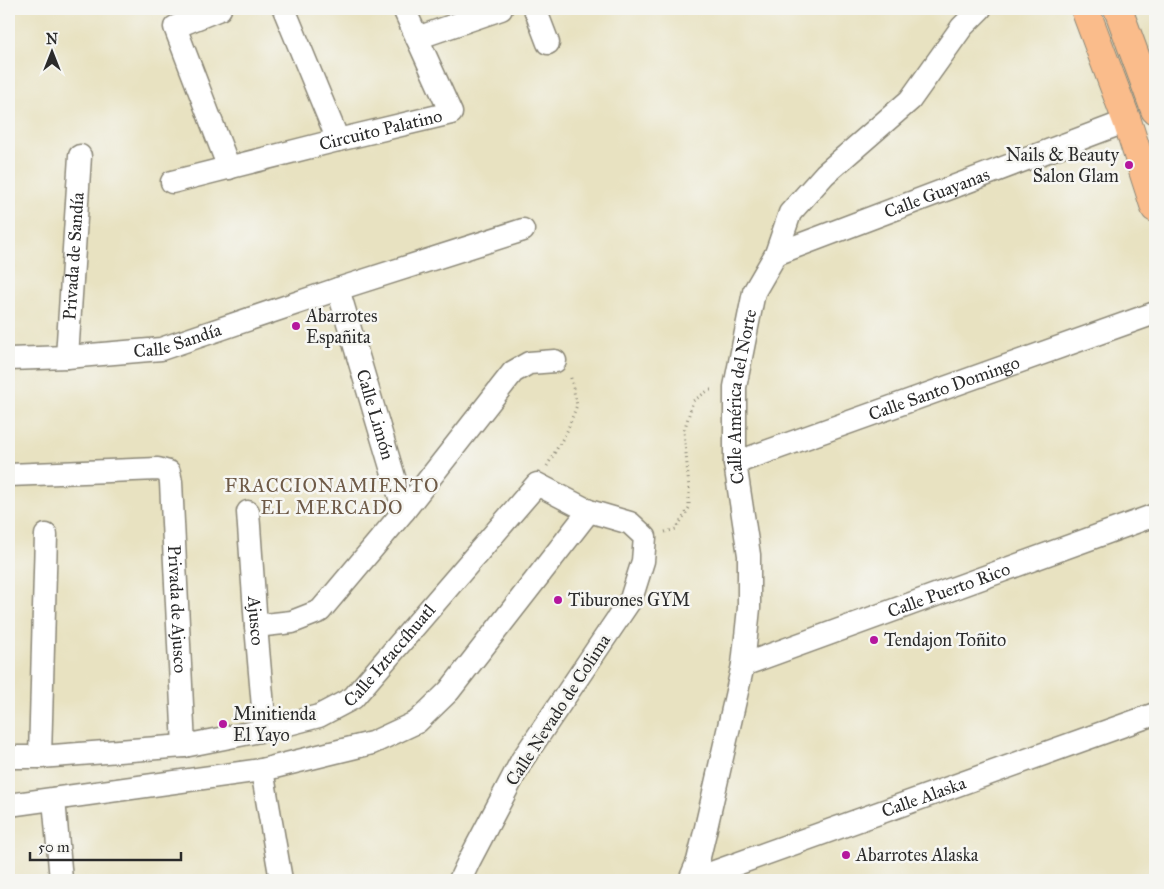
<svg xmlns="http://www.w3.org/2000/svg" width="1164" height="889" font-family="'IM FELL Great Primer',serif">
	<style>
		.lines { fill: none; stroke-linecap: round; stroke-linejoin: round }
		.street-casing { stroke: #8a8676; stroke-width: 25 }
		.primary-casing { stroke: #8a8676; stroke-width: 30 }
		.path { stroke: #8a8676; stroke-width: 3; stroke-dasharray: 1 4; stroke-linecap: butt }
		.street { stroke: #fff; stroke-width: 22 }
		.primary { stroke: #fabc8b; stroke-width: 28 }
		.poi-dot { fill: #b5179e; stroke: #f6f6f2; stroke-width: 2 }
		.labels { text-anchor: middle; stroke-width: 5; stroke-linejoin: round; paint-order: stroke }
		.street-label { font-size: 18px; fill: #2b2b2b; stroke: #f6f6f2 }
		.poi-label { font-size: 18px; fill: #2b2b2b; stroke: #f6f6f2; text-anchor: start }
		.neighbourhood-label { font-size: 19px; letter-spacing: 1px; fill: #6e5a47; stroke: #f6f6f2 }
	</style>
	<rect width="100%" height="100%" fill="#f6f6f2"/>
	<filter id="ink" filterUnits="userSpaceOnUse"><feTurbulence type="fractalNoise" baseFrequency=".02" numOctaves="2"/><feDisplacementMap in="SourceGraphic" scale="10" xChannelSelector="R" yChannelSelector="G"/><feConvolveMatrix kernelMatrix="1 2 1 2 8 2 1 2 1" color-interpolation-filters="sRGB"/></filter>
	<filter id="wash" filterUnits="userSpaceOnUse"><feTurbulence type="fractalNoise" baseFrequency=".0096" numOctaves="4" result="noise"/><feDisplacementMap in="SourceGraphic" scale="20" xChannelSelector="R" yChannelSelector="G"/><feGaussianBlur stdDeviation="1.12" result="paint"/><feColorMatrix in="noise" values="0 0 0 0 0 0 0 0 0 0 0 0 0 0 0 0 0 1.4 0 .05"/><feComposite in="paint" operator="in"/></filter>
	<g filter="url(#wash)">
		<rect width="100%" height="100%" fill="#e8e2c1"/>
	</g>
	<g filter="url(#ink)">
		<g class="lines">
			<defs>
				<g id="street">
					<path d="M220,9L175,27L229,168"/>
					<path d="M284,9L338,140"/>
					<path d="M535,9L548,43"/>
					<path d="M417,38L501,9"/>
					<path id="s1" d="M172,182L338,140L451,113L404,9"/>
					<path id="s2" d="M776,254L1127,121"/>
					<path id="s3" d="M338,289L404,511"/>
					<path id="s4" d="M67,357L80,156"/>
					<path id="s5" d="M9,359L67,357L161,349L338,289L523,230"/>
					<path id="s6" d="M735,463L1155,313"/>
					<path id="s7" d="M9,475L158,469L169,472L171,482L184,746"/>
					<path id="s8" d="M248,512L256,626L265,730"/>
					<path d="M256,626L292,622L320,611L404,511L513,372L529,363L555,361"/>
					<path id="s9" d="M743,665L1155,515"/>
					<path id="s10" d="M9,757H40L184,746L265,730L319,716L353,698L537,484L589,511L630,523L645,537L643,561L631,599L522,760L469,861L460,880"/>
					<path d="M40,757L46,535"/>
					<path d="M262,770L281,880"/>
					<path d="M54,799L61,880"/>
					<path d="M9,805L262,770L372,743L417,722L449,691L589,511"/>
					<path id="s11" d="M690,880L698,861L705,832L743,665L749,608V555L735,463V387L754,292L776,254L790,213L825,174L910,100L962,27L980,9"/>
					<path id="s12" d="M692,880L1155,714"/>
				</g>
				<g id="primary">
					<path d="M1085,9L1127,121L1155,208"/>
					<path d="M1118,9L1155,110"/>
				</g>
			</defs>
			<use href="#street" class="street-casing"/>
			<use href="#primary" class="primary-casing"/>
			<g class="path">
				<path d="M547,466L567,431L577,405L570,374"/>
				<path d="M665,532L676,529L689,508V488L684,431L693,401L709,390H714"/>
			</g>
			<use href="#street" class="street"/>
			<use href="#primary" class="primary"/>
		</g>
	</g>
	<g class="poi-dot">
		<circle cx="1129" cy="165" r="5"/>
		<circle cx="296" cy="326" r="5"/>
		<circle cx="558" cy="600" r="5"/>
		<circle cx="874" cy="640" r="5"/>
		<circle cx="223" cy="724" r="5"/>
		<circle cx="846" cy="855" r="5"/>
	</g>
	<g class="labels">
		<g class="street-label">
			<text dy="6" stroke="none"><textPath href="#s1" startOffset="215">Circuito Palatino</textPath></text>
			<text dy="6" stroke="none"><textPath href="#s2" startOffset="172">Calle Guayanas</textPath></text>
			<text dy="6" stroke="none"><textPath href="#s4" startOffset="101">Privada de Sandía</textPath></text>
			<text dy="6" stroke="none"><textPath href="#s5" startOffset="170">Calle Sandía</textPath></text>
			<text dy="6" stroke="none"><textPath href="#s6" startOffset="222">Calle Santo Domingo</textPath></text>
			<text dy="6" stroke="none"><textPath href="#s11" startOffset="492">Calle América del Norte</textPath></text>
			<text dy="6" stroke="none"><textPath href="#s3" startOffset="131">Calle Limón</textPath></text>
			<text dy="6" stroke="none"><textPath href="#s9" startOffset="219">Calle Puerto Rico</textPath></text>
			<text dy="6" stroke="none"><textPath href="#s7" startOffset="298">Privada de Ajusco</textPath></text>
			<text dy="6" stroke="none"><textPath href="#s8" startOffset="109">Ajusco</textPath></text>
			<text dy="6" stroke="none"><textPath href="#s10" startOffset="408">Calle Iztaccíhuatl</textPath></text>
			<text transform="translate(558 710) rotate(-57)" y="6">Calle Nevado de Colima</text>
			<text dy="6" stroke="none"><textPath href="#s12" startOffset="246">Calle Alaska</textPath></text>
		</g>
		<g class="poi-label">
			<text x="1119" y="161" text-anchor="end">Nails &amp; Beauty<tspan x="1119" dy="21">Salon Glam</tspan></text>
			<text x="306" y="322">Abarrotes<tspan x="306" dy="21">Españita</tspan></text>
			<text x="568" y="606">Tiburones GYM</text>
			<text x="884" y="646">Tendajon Toñito</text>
			<text x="233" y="720">Minitienda<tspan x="233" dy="21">El Yayo</tspan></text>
			<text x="856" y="861">Abarrotes Alaska</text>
		</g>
		<g class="neighbourhood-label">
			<text x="332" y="492">FRACCIONAMIENTO<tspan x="332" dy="22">EL MERCADO</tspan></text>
		</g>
	</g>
	<rect width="1164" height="889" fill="none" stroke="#f6f6f2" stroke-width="30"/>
	<g transform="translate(52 52)" stroke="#f6f6f2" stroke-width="4" paint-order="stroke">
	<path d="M0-4L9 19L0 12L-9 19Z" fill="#2b2b2b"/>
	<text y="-8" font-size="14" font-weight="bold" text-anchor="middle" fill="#2b2b2b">N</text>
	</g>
	<path d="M30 852v8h151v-8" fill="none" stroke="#2b2b2b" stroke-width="2.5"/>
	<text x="38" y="852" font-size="15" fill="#2b2b2b" stroke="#f6f6f2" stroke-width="4" paint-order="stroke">50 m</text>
</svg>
